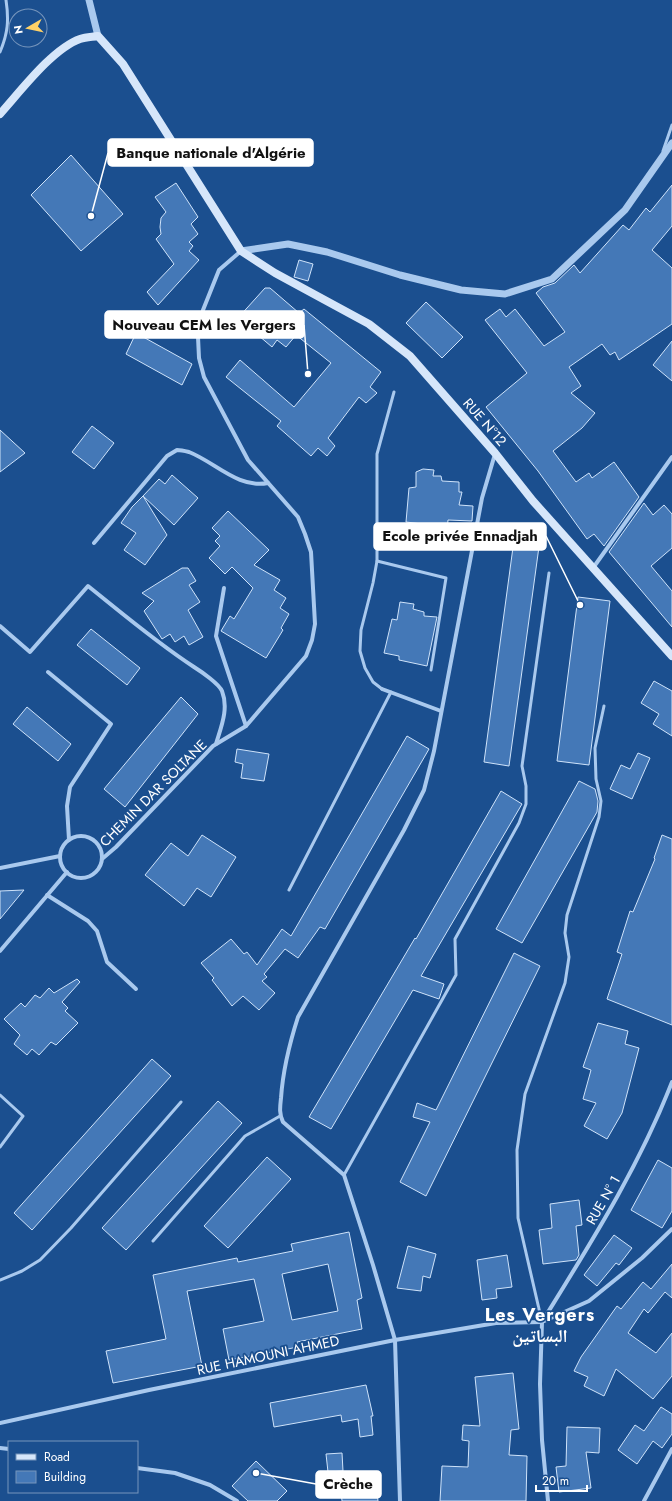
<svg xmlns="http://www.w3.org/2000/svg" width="672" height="1501" font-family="Jost,'Noto Naskh Arabic',sans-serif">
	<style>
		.building { fill: #4478b7; stroke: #cfe3fa; fill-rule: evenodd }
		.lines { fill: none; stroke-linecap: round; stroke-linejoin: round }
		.service { stroke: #a9c9ee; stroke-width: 3 }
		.minor { stroke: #a9c9ee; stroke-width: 4 }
		.tertiary { stroke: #a9c9ee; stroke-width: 7 }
		.secondary { stroke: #d6e6fa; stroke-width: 8 }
		.labels { text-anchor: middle; stroke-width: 3.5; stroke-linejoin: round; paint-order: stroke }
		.street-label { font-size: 14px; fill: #fff; stroke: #1b4f8f }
		.district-label { font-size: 18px; font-weight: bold; letter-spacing: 1px; fill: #fff; stroke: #1b4f8f }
		.leader { fill: none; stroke: #fff; stroke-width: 1.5 }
		.callout-dot { fill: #fff; stroke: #1b4f8f; stroke-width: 1.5 }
		.callout { fill: #fff; stroke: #fff; stroke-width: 1.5 }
		.callout-label { font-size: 15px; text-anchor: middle; font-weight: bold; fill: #111 }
	</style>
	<rect width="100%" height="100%" fill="#1b4f8f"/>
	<g class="building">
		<path d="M71,155L123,214L81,251L31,195Z"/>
		<path d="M176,183L198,217L191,224L198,234L189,242L193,246L189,251L199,260L158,305L147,292L174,264L156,239L161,234L160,227L161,218L166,212L155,197Z"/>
		<path d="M672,185V226L652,250L672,268V324L619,360L615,352L610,355L602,344L569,367L581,386L571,393L595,413L582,428L553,451L576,482L589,473L592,478L614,462L639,497L604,546L594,534L587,539L538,471L486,407L527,373L485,320L500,309L506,317L515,309L544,346L565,332L536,293L543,287L555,283L574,265L580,273L623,225L629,230L646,208L650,212Z"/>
		<path d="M299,260L313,264L308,281L294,277Z"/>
		<path d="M265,288H270L299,313L304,309L381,372L370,387L377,393L366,403L359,397L328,438L335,446L327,456L318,448L311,456L277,426L281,421L226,377L240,360L294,407L331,363L296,335L286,347L277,340L272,347L238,318Z"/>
		<path d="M426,302L463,337L442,358L406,323Z"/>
		<path d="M136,333L192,364L182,385L126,354Z"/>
		<path d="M672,341V381L653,365Z"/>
		<path d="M92,426L114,443L94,469L72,452Z"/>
		<path d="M0,430L25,453L0,472Z"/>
		<path d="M423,469L434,470L433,476H441L442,481L459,482V492H462L459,505L473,506L472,521L448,520L447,532L430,533L431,529L422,528V524L406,522L409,488L416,487V472Z"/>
		<path d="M172,475L198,498L174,525L143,496L159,479L165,484Z"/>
		<path d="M143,496L167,535L145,565L124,550L136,533L121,523L132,507Z"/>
		<path d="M644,503L653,515L664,505L672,514V548L651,566L672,591V627L609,552Z"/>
		<path d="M228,511L269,550L254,565L280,580L274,590L286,598L280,608L289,614L281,628L283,630L266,658L221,631L230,616L234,619L253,588L232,567L225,574L209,558L220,546L215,541L220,536L212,528Z"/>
		<path d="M516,525L541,532L509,766L484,762Z"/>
		<path d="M182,568H188L196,581L189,585L200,602L188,610L203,637L189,645L184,636L175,642L170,634L162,639L144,611L154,601L142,593Z"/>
		<path d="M578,597L610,601L589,765L557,761Z"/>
		<path d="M400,602L414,604L413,609L424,612V616L437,617L427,666L399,660V656L384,653L392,619L397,620Z"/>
		<path d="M91,629L140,668L127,685L77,645Z"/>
		<path d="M654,681L672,691V736L653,724L659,714L641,703Z"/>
		<path d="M181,697L198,714L125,807L104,789Z"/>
		<path d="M27,707L71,744L58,761L13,724Z"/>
		<path d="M407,736L429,749L325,929L320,927L298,958L285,949L264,974L267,977L262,981L275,993L259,1010L243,996L232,1006L212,980L214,978L201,963L231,939L244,954L247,952L257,965L282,929L291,936Z"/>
		<path d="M237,749L269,754L264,781L241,778L243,764L235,762Z"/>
		<path d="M638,753L650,758L632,799L610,789L621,765L630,769Z"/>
		<path d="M579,781L595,789L598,801L597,812L522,943L496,929Z"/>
		<path d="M501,791L522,804L421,976L444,984L439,999L413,990L331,1129L309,1117L415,938L416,939Z"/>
		<path d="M202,835L236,857L211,897L197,888L184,906L145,875L171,843L188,856Z"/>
		<path d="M662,835L672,839V1025L607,999L622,954L617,952L630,911L633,912L655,859L654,858Z"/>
		<path d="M24,890L0,919V891Z"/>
		<path d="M514,953L540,966L426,1196L400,1182L430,1122L413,1117L417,1103L436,1110Z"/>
		<path d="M77,979L80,982L62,1002L68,1008L65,1011L78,1023L56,1045L51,1042L39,1055L32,1049L27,1055L14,1044L20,1035L4,1019L21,1003L25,1007L35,995L40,998L49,988L54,993Z"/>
		<path d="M598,1023L628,1031L625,1044L639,1048L622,1113L607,1139L584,1126L596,1103L583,1099L591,1070L583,1067Z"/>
		<path d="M152,1059L171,1076L32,1230L14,1213Z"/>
		<path d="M218,1101L242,1123L126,1250L102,1228Z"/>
		<path d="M267,1157L291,1179L228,1248L204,1226Z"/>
		<path d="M658,1160L672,1168V1211L662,1228L631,1210Z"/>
		<path d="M579,1200L582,1225L576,1226L579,1255L576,1260L543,1264L539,1230L552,1228L550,1204Z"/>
		<path d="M349,1232L362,1298L357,1300L362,1329L297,1342L298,1347L229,1360L223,1329L264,1321L254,1279L187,1291L202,1366L113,1383L106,1351L166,1339L153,1275L237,1258L238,1262L293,1251L291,1244ZM328,1264L338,1311L292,1320L282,1274Z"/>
		<path d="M614,1235L632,1248L619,1265L616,1263L597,1286L584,1275Z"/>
		<path d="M408,1246L436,1254L430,1278L423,1276L421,1291L397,1288Z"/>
		<path d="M507,1255L512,1287L496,1289L497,1298L482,1300L477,1260Z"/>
		<path d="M672,1264V1298L665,1292L648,1313L644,1309L628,1333L656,1353L672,1333V1376L653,1399L616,1369L604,1396L584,1386L588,1377L574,1371L581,1357L617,1306L621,1309L643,1282L651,1289Z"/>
		<path d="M513,1373L519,1429L511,1430L509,1455L527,1456L526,1501H440L442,1466L468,1467L469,1441L462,1440L463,1425L480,1426L475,1377Z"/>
		<path d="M366,1385L373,1416H371L373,1435L360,1437L358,1419L342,1422L341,1415L274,1427L270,1403Z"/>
		<path d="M661,1407L672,1414V1434L662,1448L653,1441L637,1464L618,1450L635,1425L644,1431Z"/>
		<path d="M567,1427L600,1428L599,1453L586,1452L591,1488L559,1492L556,1467L566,1466Z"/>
		<path d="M342,1453L343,1471L328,1472L326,1454Z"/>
		<path d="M256,1461L287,1491L277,1501H248L232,1486Z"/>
		<path d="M375,1476L378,1501H342L340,1479Z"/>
	</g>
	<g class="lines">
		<g class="service">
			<path d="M0,52C8,33 9,20 6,0"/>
			<path d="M663,151L672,125"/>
			<path d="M377,561L446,578L431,670"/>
			<path d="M382,689L373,682L365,668L360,651L361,630L373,583L377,561V454L394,392"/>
			<path d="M289,890L391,692"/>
			<path d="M0,1095L23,1116L0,1147"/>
			<path d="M344,1175L456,975L455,939L519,823L526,804V786L522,766L549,573"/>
			<path d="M153,1241L245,1136L280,1116"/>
			<path d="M0,1280L22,1271L40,1260L71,1228L181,1102"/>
			<path d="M542,1322L518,1218L517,1150L525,1094L565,983L569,957L565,933L567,915L599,817L601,801L596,779L595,748L604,706"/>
		</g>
		<g class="minor">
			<path d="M94,543L167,456L177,450C181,450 185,451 189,452C215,462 238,489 268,483"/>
			<path d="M593,568L672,457"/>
			<path d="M224,588L216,636L246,726"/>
			<path d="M0,626L30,652L88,586C123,614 157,643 194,667C202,672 219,684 222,691C229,709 221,727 216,744"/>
			<path d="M48,672L111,724L70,787L67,806L69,840"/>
			<path d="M382,689L441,711"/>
			<circle cx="81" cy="857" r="21"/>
			<path d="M102,859L116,847L213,746L246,726L306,656L312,640L315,624L311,552L305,534L298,517L248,460L204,377L199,358L198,337L203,310L219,270L241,251"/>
			<path d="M0,868L60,856"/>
			<path d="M47,895L88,921L97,931L107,962L136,989"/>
			<path d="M0,951L67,872"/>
			<path d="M542,1322C590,1244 638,1169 672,1082"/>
			<path d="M542,1322L540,1384L542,1440L548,1501"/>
			<path d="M0,1423L149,1390L395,1340L496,1323L542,1322L589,1301L642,1258L672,1229"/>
			<path d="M0,1448L9,1449"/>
			<path d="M137,1468L175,1473L210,1485L237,1501"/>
			<path d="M400,1501L395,1340L373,1265L344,1175L283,1122C279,1114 280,1107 281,1098C283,1069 289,1045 298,1017L404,830L424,790L434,751L482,498L495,454"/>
			<path d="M644,1501L672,1449"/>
		</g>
		<g class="tertiary">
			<path d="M89,0L98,36"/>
			<path d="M241,251L288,244L327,252L400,275L461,290L505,294L552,279L625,210L672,143"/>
		</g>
		<path class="secondary" d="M0,114C20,92 52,49 80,39C86,37 92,37 98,36L123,64L241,251L275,273L369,324L410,356L495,453L533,501L672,656"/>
	</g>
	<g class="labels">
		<g class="street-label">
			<text transform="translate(485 422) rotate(49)" y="5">RUE N°12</text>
			<text transform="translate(153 793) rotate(-45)" y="5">CHEMIN DAR SOLTANE</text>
			<text transform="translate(603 1200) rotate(-60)" y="5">RUE N° 1</text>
			<text transform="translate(268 1355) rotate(-12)" y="5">RUE HAMOUNI AHMED</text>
		</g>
		<g class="district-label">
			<text x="540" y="1321">Les Vergers<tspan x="540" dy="21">البساتين</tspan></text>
		</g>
	</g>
	<path class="leader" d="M91 216L108 153M308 374L304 325M580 605L546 536M256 1473L316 1484"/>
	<g class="callout-dot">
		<circle cx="91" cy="216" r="4"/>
		<circle cx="308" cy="374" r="4"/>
		<circle cx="580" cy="605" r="4"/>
		<circle cx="256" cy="1473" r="4"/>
	</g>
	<g class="callout">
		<rect x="108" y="139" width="205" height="27" rx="4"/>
		<rect x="105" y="311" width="199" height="27" rx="4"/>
		<rect x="374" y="523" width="172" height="27" rx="4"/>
		<rect x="316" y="1471" width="65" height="27" rx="4"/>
	</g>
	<g class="callout-label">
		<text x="211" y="158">Banque nationale d'Algérie</text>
		<text x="204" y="330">Nouveau CEM les Vergers</text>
		<text x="460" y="541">Ecole privée Ennadjah</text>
		<text x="348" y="1489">Crèche</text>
	</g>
	<rect x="8" y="1441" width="130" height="52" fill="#1b4f8f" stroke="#7695bc"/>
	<rect x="16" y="1454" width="20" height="6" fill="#d6e6fa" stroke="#7695bc"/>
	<text x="44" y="1461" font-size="12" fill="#ffffff">Road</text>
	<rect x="16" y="1471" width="20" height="12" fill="#4478b7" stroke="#7695bc"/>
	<text x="44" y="1481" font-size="12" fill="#ffffff">Building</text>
	<g transform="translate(28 28) rotate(261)"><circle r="19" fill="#1b4f8f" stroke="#7695bc"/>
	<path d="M0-3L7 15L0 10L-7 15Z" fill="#ffd166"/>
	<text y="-6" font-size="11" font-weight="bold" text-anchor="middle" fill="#ffffff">N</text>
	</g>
	<path d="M536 1485v6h51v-6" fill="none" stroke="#ffffff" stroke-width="2"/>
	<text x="542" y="1485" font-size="12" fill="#ffffff" stroke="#1b4f8f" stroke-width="3" paint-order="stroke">20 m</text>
</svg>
